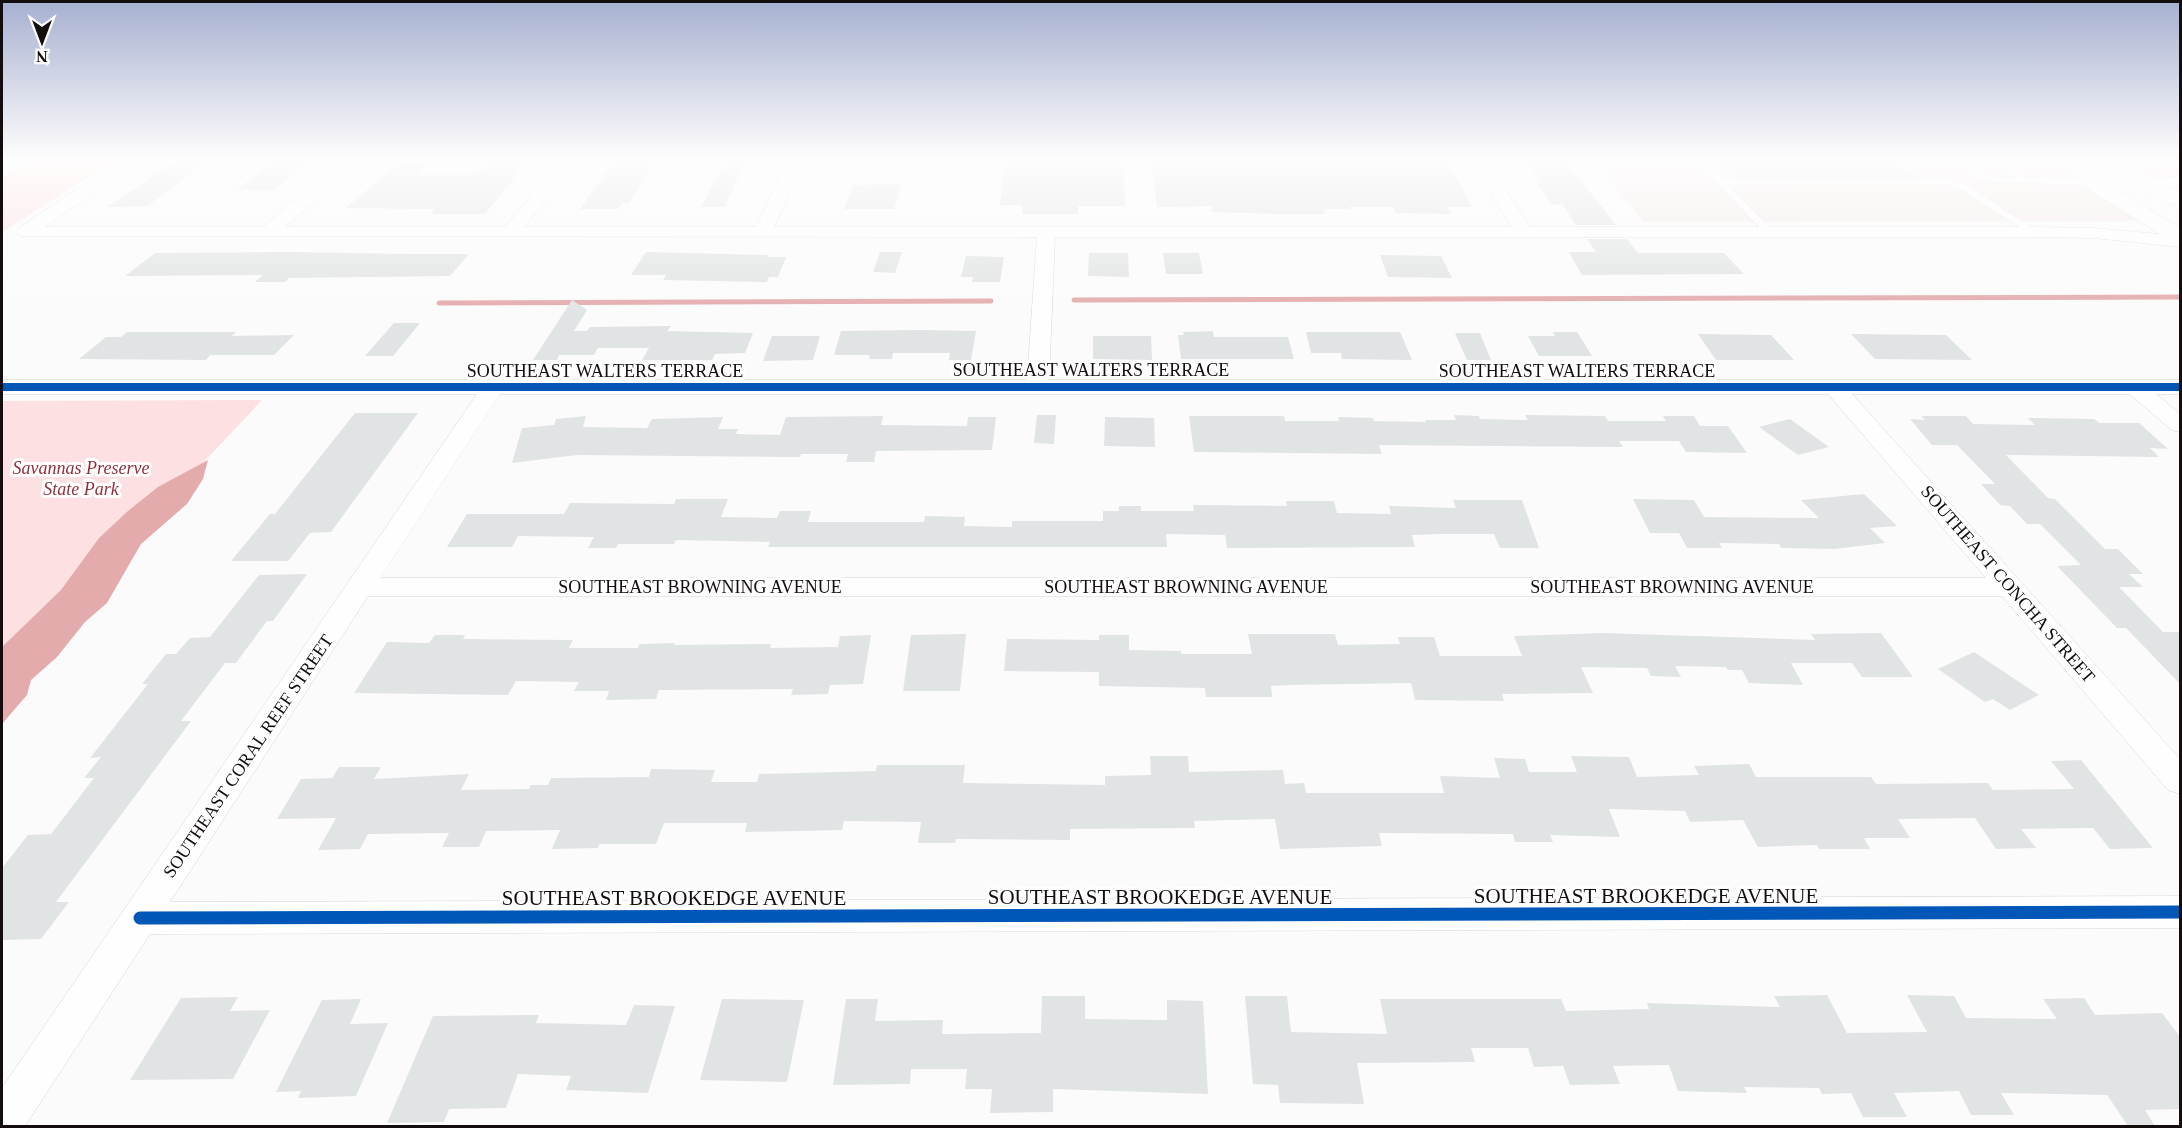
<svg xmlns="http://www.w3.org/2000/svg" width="2182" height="1128" font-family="'Times New Roman',serif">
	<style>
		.built { fill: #f5ebeb }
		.green { fill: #fde0e1 }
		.water { fill: #e4abad }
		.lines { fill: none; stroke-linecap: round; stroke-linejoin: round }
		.stream { stroke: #e4abad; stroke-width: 5 }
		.building { fill: #e1e4e4 }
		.service-casing { stroke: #d7d4d4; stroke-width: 1 }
		.minor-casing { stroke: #d7d4d4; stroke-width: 1 }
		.tertiary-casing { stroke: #d7d4d4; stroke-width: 1 }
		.service { fill: #fffefe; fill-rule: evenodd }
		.minor { fill: #fffefe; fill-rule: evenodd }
		.tertiary { fill: #fffefe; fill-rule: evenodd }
		.cycleway-far1-casing { stroke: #fff; stroke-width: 10 }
		.cycleway-casing { stroke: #fff; stroke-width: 16 }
		.cycleway-far1 { stroke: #0057b8; stroke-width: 8 }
		.cycleway { stroke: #0057b8; stroke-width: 13 }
		.labels { text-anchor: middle; stroke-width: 6; stroke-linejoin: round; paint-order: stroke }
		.street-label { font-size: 18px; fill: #130d0d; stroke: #fff }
		.park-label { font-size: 18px; font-style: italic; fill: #91313b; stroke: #fff }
		.near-street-label { font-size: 21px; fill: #130d0d; stroke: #fff }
	</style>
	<rect width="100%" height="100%" fill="#fcfbfb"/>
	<g class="built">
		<path d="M1592,157H2058L2144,214L2140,221L1643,222Z"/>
		<path d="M2094,157H2180V177H2125Z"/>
	</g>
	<g class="green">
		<path d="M37,157H120L2,232V178Z"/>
		<path d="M262,400L2,677V401Z"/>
	</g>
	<path class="water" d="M208,460L203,479L187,504L141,544L107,603L85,622L57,657L31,680L27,695L2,724V647L61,590L99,538L128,511L158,487Z"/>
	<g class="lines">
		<g class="stream">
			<path d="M1074,300L2180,297"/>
			<path d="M439,303L991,301"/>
		</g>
	</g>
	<g class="building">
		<path d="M182,157L213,158L147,206L107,207Z"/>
		<path d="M494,157H531L485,214H430L435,209L346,208L400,162H431L418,175H476Z"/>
		<path d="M617,157H658L629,203H622L618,209H580Z"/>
		<path d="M728,157H748L724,207H701Z"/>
		<path d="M1005,157H1123L1125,206H1078V214H1022L1023,205H1000Z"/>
		<path d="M1150,157H1446L1472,207H1448L1451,214L1395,213L1393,207H1349L1350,209H1324L1325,214H1281L1212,212L1211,206L1157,207Z"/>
		<path d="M1525,157H1562L1616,225H1576L1562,204L1552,205L1536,183H1541Z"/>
		<path d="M1714,157H1890L1916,177H1735Z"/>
		<path d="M279,158H314L273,190H236Z"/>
		<path d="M901,184L894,209H844L853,185Z"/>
		<path d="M1587,239H1627L1638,253H1724L1744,274L1582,275L1569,252H1596Z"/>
		<path d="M293,252L406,254H469L450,276L289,278L285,282H255L263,275L125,276L155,253Z"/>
		<path d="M646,252L769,255L768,257H786L778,277H769L767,282L663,280L666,275H631Z"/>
		<path d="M880,252H902L895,273L873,272Z"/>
		<path d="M1089,253H1128L1129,277L1088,276Z"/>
		<path d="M1163,253H1199L1203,274H1166Z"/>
		<path d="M1380,255L1441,256L1452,278L1388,277Z"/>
		<path d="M966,256L1004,257L1000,282H972L973,277H961Z"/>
		<path d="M572,300L587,310L574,331H587L590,327L671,326L667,331L753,333L745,353L715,354L712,360H642L649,348H598L594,355H559L557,360H533Z"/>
		<path d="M394,323H420L393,356H365Z"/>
		<path d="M841,331L919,330L976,331L971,360H949L950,353H893L892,359H869L870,355H834Z"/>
		<path d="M1213,331L1214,337H1288L1294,359H1181L1178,335H1184L1183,332Z"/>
		<path d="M127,332H236L232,336L294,335L274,355H210L206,360L79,359L106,337H121Z"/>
		<path d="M1306,332H1400L1412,360L1342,359L1341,353H1311Z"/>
		<path d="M1553,332H1577L1592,356H1539L1528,336H1555Z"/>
		<path d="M1455,333H1480L1491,360H1467Z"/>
		<path d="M1698,334L1771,335L1794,360H1716Z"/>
		<path d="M1851,334L1946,335L1972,360L1875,359Z"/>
		<path d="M772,336H820L813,360L763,361Z"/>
		<path d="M1093,336H1151L1152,360L1093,359Z"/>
		<path d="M355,413H418L331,532L310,533L288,561H231L270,514H275Z"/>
		<path d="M1037,415H1056L1054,444L1034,443Z"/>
		<path d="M1454,415L1479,416L1480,419L1528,420L1525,415L1605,416L1608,421H1666L1663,416H1694L1700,426H1728L1747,453L1686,452L1679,441H1619L1623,447L1379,445L1382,454L1194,452L1189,416H1284L1285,421H1339L1338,417L1373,418L1374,421L1426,422L1425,420H1456Z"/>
		<path d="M586,416L583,427L647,428L652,419L723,417L718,429H738L736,434L780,435L786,417L883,416L881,425L967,426L968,417H996L992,450L876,451L874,462H846L848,454H801L800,457L577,455L512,463L522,428L554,425L556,419Z"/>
		<path d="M1921,416H1966L1973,424L2035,425L2028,418L2094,419L2099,423H2139L2168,449L2150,448L2159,457L2006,455L2048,498L2055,499L2105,549H2118L2143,574H2129L2143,587H2119L2163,632H2181V685L2126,628H2117L2057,566L2081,565L2040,524H2027L2010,506L2000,505L1981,484H1995L1957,445H1932L1910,419L1925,420Z"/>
		<path d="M1105,417L1154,418L1155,447L1104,446Z"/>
		<path d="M1790,419L1829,447L1798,455L1759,427Z"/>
		<path d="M1864,494L1897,526L1870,528L1885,543L1834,549L1781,548L1779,544L1719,543L1722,548H1687L1679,533H1650L1633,499L1694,500L1704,517L1819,518L1801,500Z"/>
		<path d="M676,499H728L721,517L777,518L780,511H811L808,522H924L925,516L965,517L964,526L1012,527V521H1103V511H1119V506H1141V511H1194L1193,505L1287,506L1286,501H1334L1337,513L1391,514L1389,506L1456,508L1453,500H1522L1539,548H1500L1494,534H1440L1412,535L1415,547L1227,548L1225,535L1166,534L1167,547H768L770,542L676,540L674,544H618L616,548H588L594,537L518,536L512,547H447L467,514H564L570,503L674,504Z"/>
		<path d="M307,574L273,621H267L236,663H225L181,721H191L56,902H69L41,939L2,940V868L28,835L51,834L94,778H84L101,757L90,758L148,684H142L166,654H176L190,638L210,637L259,575Z"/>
		<path d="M1603,633L1815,640L1811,634L1881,633L1913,677H1862L1852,663H1791L1803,685L1749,683L1742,670H1728L1726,667L1675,666L1681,677L1651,676L1647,668L1581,667L1593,693L1502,694L1504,701L1415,700L1411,683L1289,685L1271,686L1272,697H1206L1205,688L1099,686V672L1004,671L1007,639L1099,640V635H1129V650L1181,651V654H1252L1248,634H1335L1338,645L1400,644L1398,637H1434L1440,656H1522L1514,636Z"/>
		<path d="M966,634L960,691H903L911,635Z"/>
		<path d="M435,635H465L463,639L573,640L569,648H638L639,644L675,643L674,645L771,644L770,648L838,647L840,636L871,635L863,684L830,685L828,694L791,695L793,689L659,690L656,699L606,700L609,691H574L579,682L516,681L508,695L354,693L387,642L429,643Z"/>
		<path d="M1974,652L2039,695L2010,710L1993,699L1985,702L1938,669Z"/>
		<path d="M1150,756H1188L1189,772L1283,770L1285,784L1304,783L1306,793H1444L1440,776L1500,778L1494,758L1525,759L1529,772H1577L1571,756L1629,757L1637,777L1699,775L1694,766L1749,764L1756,777H1871L1876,784L1988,783L1993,790L2074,789L2051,761L2081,760L2153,848L2110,849L2093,828L2021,829L2036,848L1996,849L1975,818L1898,819L1910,838H1864L1870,849H1819L1817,845L1758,847L1743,820L1690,822L1685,811L1609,809L1620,837L1550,835L1553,842H1515L1513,834L1379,833L1382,846L1280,849L1275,819L1194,821L1195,828L1070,829V840L956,839L955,843H918L921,822L844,821L842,830L745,832L747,823H664L656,844H599L598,848L552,849L560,830L486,831L479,847H442L449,833L368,834L360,849L318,850L336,818L277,819L301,779L332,778L339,767H381L374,779L469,774L461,790L529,789L531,785H548L551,778L649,777L651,769L715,770L711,782H757L759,774L876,771L877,765H965L963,783L1105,785V776L1151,775Z"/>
		<path d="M1827,995L1847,1033L1927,1032L1907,995L1954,996L1966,1018L2057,1019L2043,999L2084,998L2095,1015L2162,1013L2181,1038V1109L2145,1110L2155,1126H2128L2107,1095L2001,1093L2014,1115H1971L1959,1091L1894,1093L1907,1117H1863L1851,1093L1822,1094L1819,1088L1744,1087L1747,1093L1678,1091L1669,1065L1613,1066L1620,1084L1570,1085L1563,1066L1534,1067L1528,1048H1471L1475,1062L1357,1063L1364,1104L1280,1103L1278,1085L1253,1084L1245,996H1287L1291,1032L1387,1034L1380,999H1561L1566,1011L1649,1009L1647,1003L1780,1007L1774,996Z"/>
		<path d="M1042,996H1085V1019L1167,1020V1000L1203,1001L1208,1094L1053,1089V1112L990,1113L992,1089H965L967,1069H911L910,1084L833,1085L846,999H878L875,1021L943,1020L942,1034L1041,1033Z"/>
		<path d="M238,997L230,1011L270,1010L233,1079L130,1080L181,998Z"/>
		<path d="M361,999L350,1024L388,1023L356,1096L298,1098L301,1091L276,1092L322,1000Z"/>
		<path d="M722,999L804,1000L787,1082L700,1080Z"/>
		<path d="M634,1005L675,1006L648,1093L566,1090L571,1076L518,1074L506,1108L449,1109L444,1122L387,1123L433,1016L539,1015L536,1023L626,1025Z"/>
	</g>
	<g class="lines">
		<defs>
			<g id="service">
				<path d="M1692,157H1700L1723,179H1948L1967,185L2038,232L2030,234L1961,189L1947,185H1728L1772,230L1774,232L1769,235L1766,234Z"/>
				<path d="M1947,157C1961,156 1968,168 1981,173C1991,177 2002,177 2014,177L1986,157H1995L2026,178L2091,179L2095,182L2091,185L1990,182L1972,176Z"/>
			</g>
			<g id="minor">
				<path d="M125,157H144L45,227H263L344,157H362L285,227H505L564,157H580L524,227H756L790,157H806L774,227H1512L1468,157H1484L1530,227H2033L2094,228L2180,236V247L2094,238L2033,237H1055L1049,380H2180V394H2156L2180,414V432L2172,430L2129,394H1852L2180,759V794L2168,790L2002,596H368L170,902L2180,896V928L150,934L25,1126H2V1088L477,394H2V380H1027L1037,237L19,236L16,232L19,228ZM500,394H1828L1986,578H380Z"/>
				<path d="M2180,177V187L2147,188L2139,183L2147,178Z"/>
			</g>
			<g id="tertiary">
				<path d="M2058,157H2079L2098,178L2180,228V244L2172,242L2084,186Z"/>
				<path d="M2081,157C2117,155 2149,176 2180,193V208L2084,161Z"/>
			</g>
		</defs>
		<use href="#service" class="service-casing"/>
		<use href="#minor" class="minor-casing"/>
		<use href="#tertiary" class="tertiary-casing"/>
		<use href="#service" class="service"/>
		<use href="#minor" class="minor"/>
		<use href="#tertiary" class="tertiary"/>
		<defs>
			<path id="cycleway-far1" d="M2,387H2180"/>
			<path id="cycleway" d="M140,918L2180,912"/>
		</defs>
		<use href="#cycleway-far1" class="cycleway-far1-casing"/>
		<use href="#cycleway" class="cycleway-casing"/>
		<use href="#cycleway-far1" class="cycleway-far1"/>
		<use href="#cycleway" class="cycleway"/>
	</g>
	<linearGradient id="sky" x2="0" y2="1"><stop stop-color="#a6b0d0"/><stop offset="0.5" stop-color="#fefdfd"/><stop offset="1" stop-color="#fefdfd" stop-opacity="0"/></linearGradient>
	<rect width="2182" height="315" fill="url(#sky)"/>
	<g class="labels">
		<g class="street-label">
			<text x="1091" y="376">SOUTHEAST WALTERS TERRACE</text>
			<text x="605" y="377">SOUTHEAST WALTERS TERRACE</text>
			<text x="1577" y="377">SOUTHEAST WALTERS TERRACE</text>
			<text transform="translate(2008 584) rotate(49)" y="6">SOUTHEAST CONCHA STREET</text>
			<text x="700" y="593">SOUTHEAST BROWNING AVENUE</text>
			<text x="1186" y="593">SOUTHEAST BROWNING AVENUE</text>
			<text x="1672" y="593">SOUTHEAST BROWNING AVENUE</text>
			<text transform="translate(248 756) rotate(-56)" y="6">SOUTHEAST CORAL REEF STREET</text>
		</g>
		<g class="park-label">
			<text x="81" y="474">Savannas Preserve<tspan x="81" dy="21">State Park</tspan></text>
		</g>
		<g class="near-street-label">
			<text x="1646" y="903">SOUTHEAST BROOKEDGE AVENUE</text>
			<text x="1160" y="904">SOUTHEAST BROOKEDGE AVENUE</text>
			<text x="674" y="905">SOUTHEAST BROOKEDGE AVENUE</text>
		</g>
	</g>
	<rect width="2182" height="1128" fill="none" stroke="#130d0d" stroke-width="6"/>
	<g transform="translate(42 42) rotate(180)" stroke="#ffffff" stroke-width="4.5" paint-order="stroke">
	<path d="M0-4.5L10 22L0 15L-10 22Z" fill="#130d0d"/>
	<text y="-9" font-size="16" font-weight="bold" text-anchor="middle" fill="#130d0d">N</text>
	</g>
</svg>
